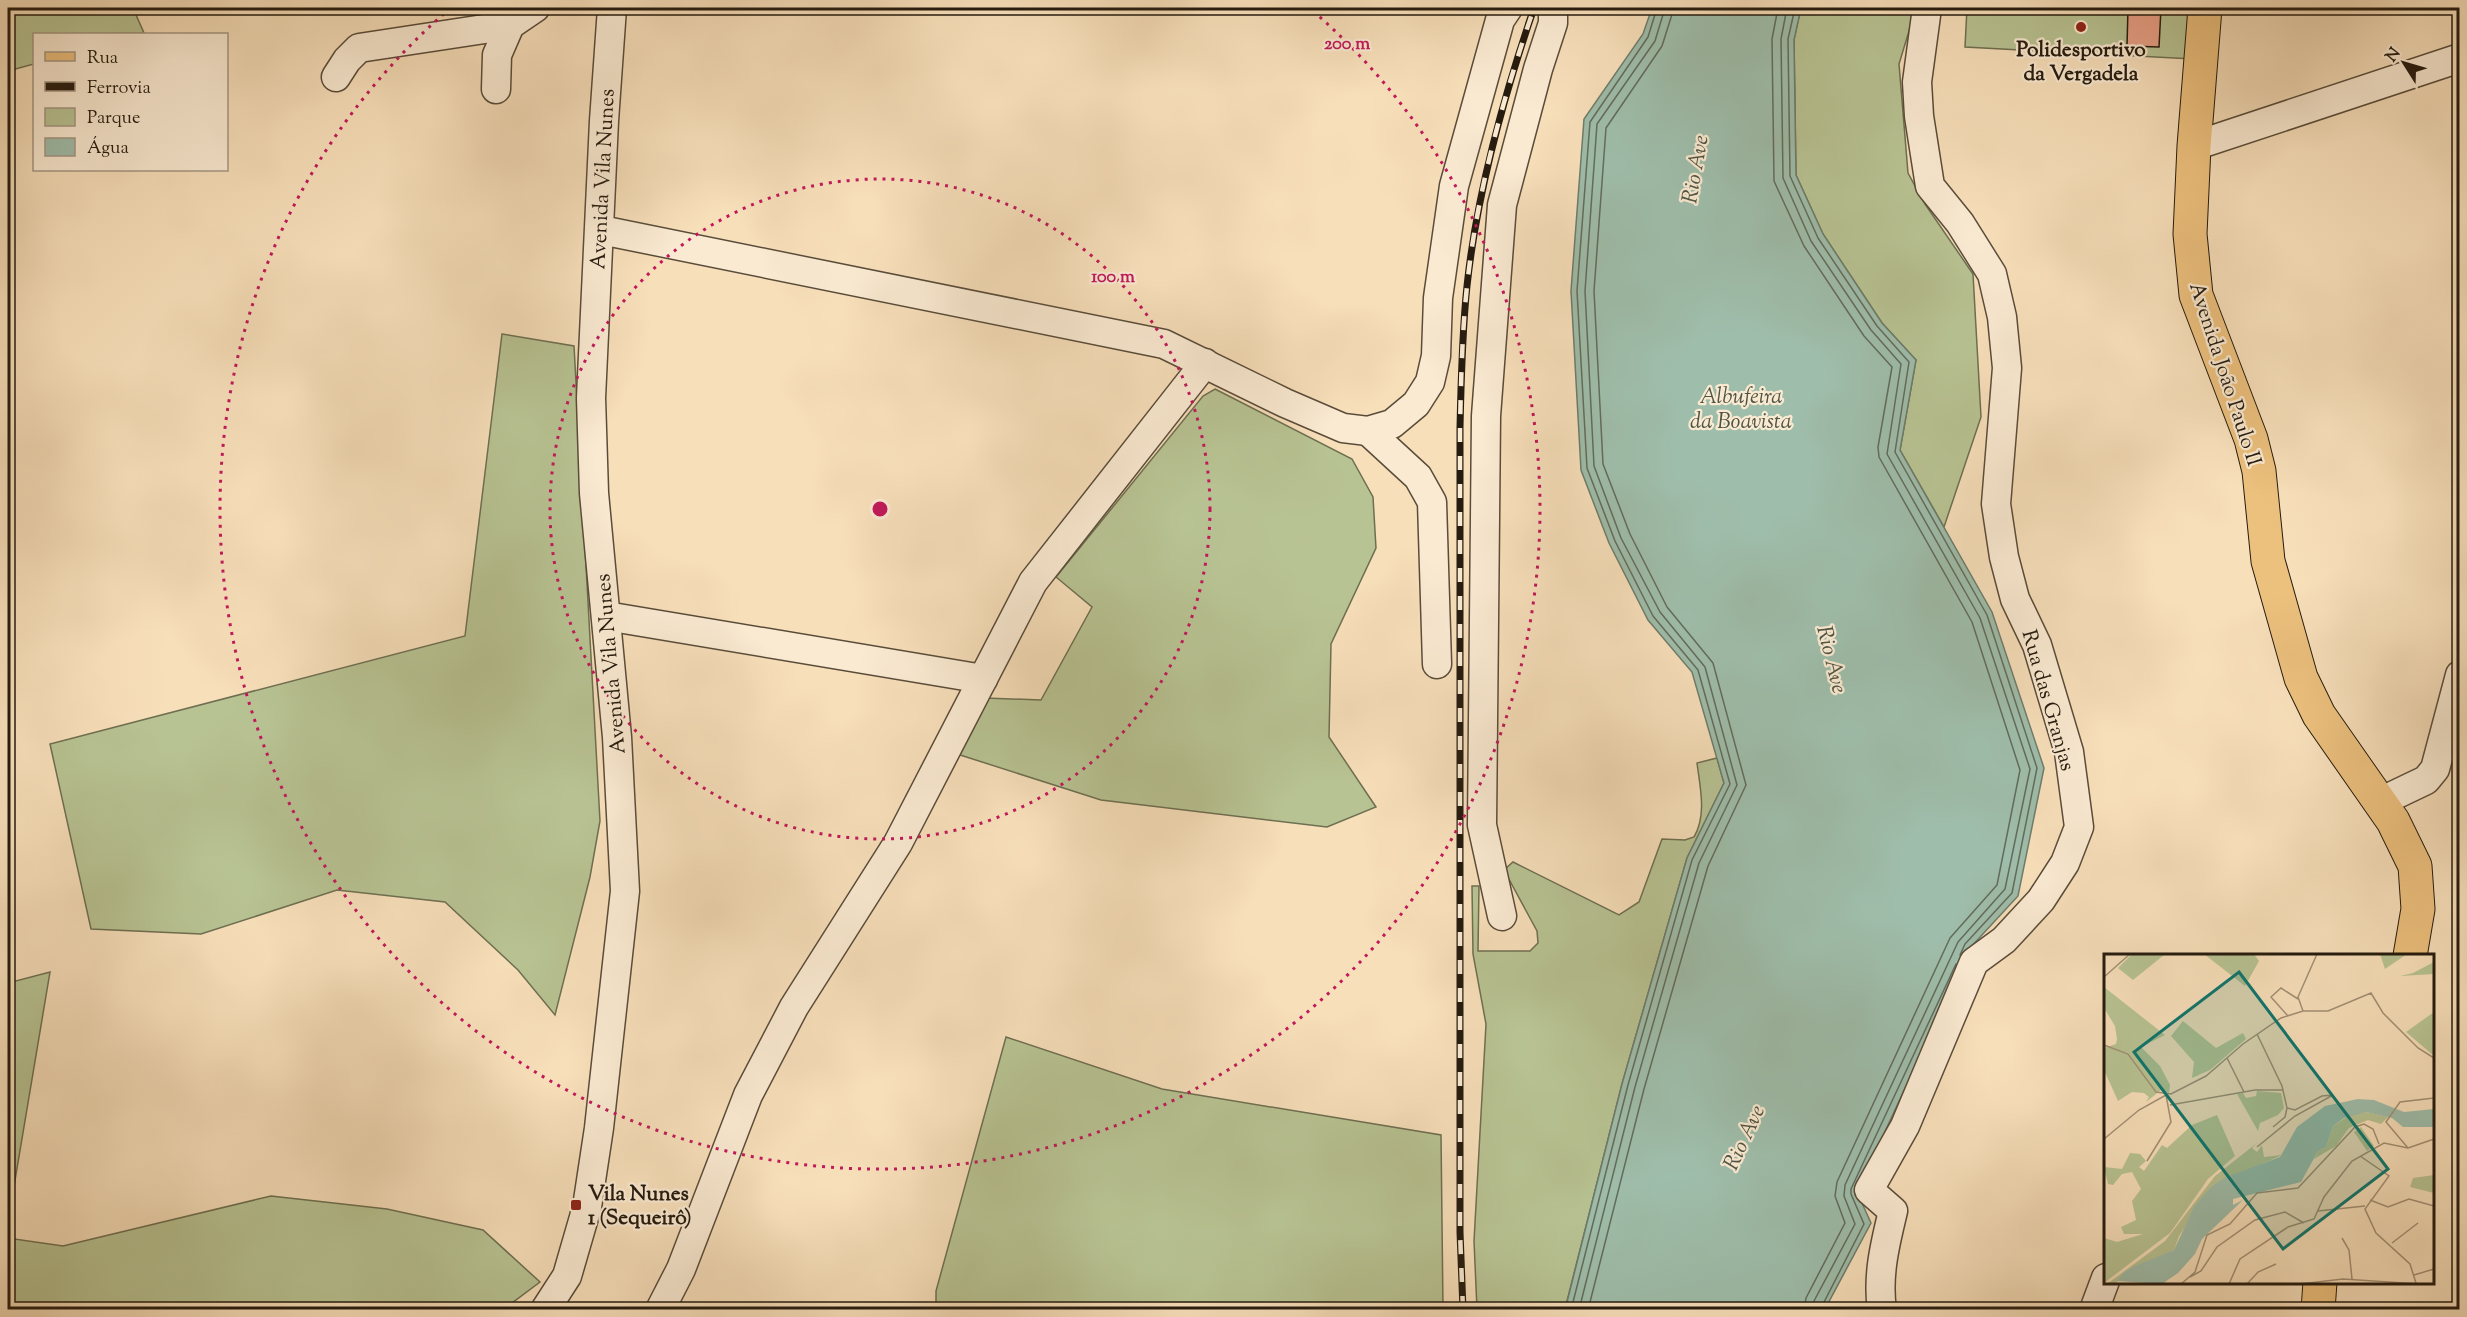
<svg xmlns="http://www.w3.org/2000/svg" width="2467" height="1317" font-family="'Sorts Mill Goudy',serif">
	<style>
		.green { fill: #b8c393; stroke: #6e6f51; stroke-width: 1.5 }
		.water { fill: #9ebdaa; stroke: #6e7c6c; stroke-width: 1.5 }
		.lines { fill: none; stroke-linecap: round; stroke-linejoin: round }
		.shore { stroke: #626c5c; stroke-width: 1.5 }
		.building { fill: #eaa188; stroke: #251b0f; stroke-width: 1.5 }
		.minor-casing { stroke: #5a4c3a; stroke-width: 31 }
		.major-casing { stroke: #251b0f; stroke-width: 35 }
		.minor { stroke: #faead2; stroke-width: 28 }
		.major { stroke: #ecc07d; stroke-width: 33 }
		.rail-casing { stroke: #251b0f; stroke-width: 7 }
		.rail { stroke: #faead2; stroke-width: 4.5; stroke-dasharray: 14; stroke-linecap: butt }
		.ring { fill: none; stroke: #c2185b; stroke-width: 3; stroke-dasharray: 3 6 }
		.poi-dot { fill: #8f2418; stroke: #faead2; stroke-width: 2 }
		.labels { text-anchor: middle; stroke-width: 4.5; stroke-linejoin: round; paint-order: stroke }
		.poi-label { font-size: 21px; font-weight: bold; fill: #251b0f; stroke: #faead2 }
		.street-label { font-size: 21px; fill: #251b0f; stroke: #faead2 }
		.water-label { font-size: 22px; font-style: italic; fill: #4f5445; stroke: #faead2 }
		.inset-road { fill: none; stroke: #a39176; stroke-width: 1.5 }
		.view { fill: #0f766e; fill-opacity: 0.15; stroke: #0f766e; stroke-width: 3 }
		.inset-edge { fill: none; stroke: #251b0f; stroke-width: 3 }
		.centre { fill: #c2185b; stroke: #faead2; stroke-width: 3 }
		.ring-label { font-size: 18px; text-anchor: middle; font-weight: bold; fill: #c2185b; stroke: #faead2; stroke-width: 4.5; stroke-linejoin: round; paint-order: stroke }
	</style>
	<rect width="100%" height="100%" fill="#f7dfba"/>
	<filter id="stains"><feTurbulence type="fractalNoise" baseFrequency=".00333" numOctaves="4"/><feColorMatrix values="0 0 0 0 .2 0 0 0 0 .09 0 0 0 0 .02 0 0 0 .5 -.17"/></filter>
	<radialGradient id="worn" r=".72"><stop offset=".6" stop-color="#630" stop-opacity="0"/><stop offset="1" stop-color="#630" stop-opacity=".3"/></radialGradient>
	<g class="green">
		<path d="M8,8H133L144,33L34,34V64L8,71Z"/>
		<path d="M1801,8H1916L1899,64L1908,173L1925,204L1973,274L1981,417L1944,527L1900,450L1916,360L1882,323L1823,234L1796,175L1794,39Z"/>
		<path d="M1967,8H2197L2193,59L1965,47Z"/>
		<path d="M502,334L574,346L600,821L590,877L555,1015L518,970L445,902L337,890L201,934L91,929L50,744L465,636Z"/>
		<path d="M1215,389L1352,459L1373,497L1376,548L1331,644L1329,737L1376,807L1327,827L1101,800L957,754L985,698L1041,700L1092,607L1056,577L1203,396Z"/>
		<path d="M1717,758L1724,783L1687,858L1622,1084L1565,1309H1477L1474,1241L1486,1024L1473,954L1472,886H1479L1478,951H1530L1538,943L1537,931L1504,870L1513,862L1619,915L1639,902L1662,839L1685,840L1694,837C1707,815 1700,787 1697,763Z"/>
		<path d="M50,972L8,1222V983Z"/>
		<path d="M1006,1037L1162,1089L1441,1135L1443,1309H936V1291Z"/>
		<path d="M271,1196L387,1209L483,1230L540,1282L504,1309H8V1238L63,1246Z"/>
	</g>
	<path class="water" d="M1652,8H1801L1794,40L1796,175L1823,234L1882,323L1916,360L1900,450L1992,612L2044,768L2018,896L1970,948L1857,1192L1871,1223L1825,1309L1565,1310L1622,1084L1687,858L1724,783L1692,672L1648,620L1609,543L1581,470L1571,291L1584,119L1643,34Z"/>
	<g class="lines">
		<g class="shore">
			<path d="M1778,8L1772,39L1774,181L1804,246L1864,336L1892,367L1878,447L1879,457L1972,622L2020,770L1997,885L1950,938L1837,1182L1835,1196L1845,1223L1806,1298L1804,1310"/>
			<path d="M1787,8L1781,39L1783,178L1811,241L1871,330L1901,364L1887,454L1980,618L2030,769L2005,889L1958,942L1845,1185L1844,1196L1855,1224L1814,1301L1813,1310"/>
			<path d="M1795,8L1788,39L1790,176L1818,238L1877,326L1909,362L1895,452L1987,615L2037,768L2012,893L1965,944L1960,955"/>
			<path d="M1571,1310L1628,1085L1692,860L1730,784L1698,670L1653,616L1615,541L1587,468L1577,291L1590,122L1648,37L1657,8"/>
			<path d="M1579,1310L1635,1087L1699,863L1737,785L1705,667L1660,612L1621,538L1594,466L1585,291L1597,124L1655,41L1665,8"/>
			<path d="M1588,1310L1644,1089L1708,866L1746,785L1713,663L1667,607L1630,534L1603,464L1594,291L1606,128L1662,46L1674,8"/>
			<path d="M1820,1310L1864,1224L1851,1194V1189L1956,964"/>
		</g>
	</g>
	<g class="building">
		<path d="M399,8H435L436,9L400,14Z"/>
		<path d="M2128,8H2161L2159,47L2127,46Z"/>
	</g>
	<g class="lines">
		<defs>
			<g id="minor">
				<path d="M336,77L347,60L359,48L510,25L535,8"/>
				<path d="M496,89L497,55L510,25"/>
				<path d="M2194,146L2460,58"/>
				<path d="M601,230L1164,344L1285,403L1343,428L1368,431L1392,424L1416,404L1430,382L1436,356L1438,298L1454,186L1500,20L1508,8"/>
				<path d="M1368,431L1418,477L1432,502L1437,664"/>
				<path d="M606,616L983,679"/>
				<path d="M2380,802L2426,780L2435,769L2460,675"/>
				<path d="M1502,916L1482,825L1486,416L1502,205L1538,69L1553,23V8"/>
				<path d="M545,1310L567,1276L587,1207L599,1128L625,891L617,737L594,493L591,398L604,121L612,8"/>
				<path d="M660,1310L681,1269L748,1095L794,1007L898,843L1033,582L1205,363"/>
				<path d="M1882,1310C1877,1276 1885,1244 1893,1211L1869,1190L1905,1126L1974,962L2004,940L2041,900L2065,863L2079,827L2069,752L2037,645L2015,599L2004,557L1996,504L2007,368L2002,317L1992,274L1960,223L1930,186L1919,116L1917,82L1927,8"/>
				<path d="M2094,1310L2106,1278"/>
			</g>
			<g id="major">
				<path d="M2205,8L2194,146L2190,234L2196,295L2251,439L2259,471L2268,561L2301,678L2319,715L2393,821L2415,866L2418,909L2410,956"/>
				<path d="M2318,1310L2320,1282"/>
			</g>
		</defs>
		<use href="#minor" class="minor-casing"/>
		<use href="#major" class="major-casing"/>
		<use href="#minor" class="minor"/>
		<use href="#major" class="major"/>
		<defs>
			<path id="rail" d="M1463,1310L1460,1232V428C1461,381 1462,333 1467,286C1477,191 1503,98 1534,8"/>
		</defs>
		<use href="#rail" class="rail-casing"/>
		<use href="#rail" class="rail"/>
	</g>
	<g class="ring">
		<circle cx="880" cy="509" r="330"/>
		<path d="M1313 11A660 660 0 1 1 447 11"/>
	</g>
	<g class="poi-dot">
		<circle cx="2081" cy="27" r="6"/>
		<rect x="570" y="1199" width="12" height="12" rx="3"/>
	</g>
	<g class="labels">
		<g class="poi-label">
			<text x="2081" y="56">Polidesportivo<tspan x="2081" dy="24">da Vergadela</tspan></text>
			<text x="588" y="1200" text-anchor="start">Vila Nunes<tspan x="588" dy="24">1 (Sequeirô)</tspan></text>
		</g>
		<g class="street-label">
			<text transform="translate(602 179) rotate(-87)" y="7">Avenida Vila Nunes</text>
			<text transform="translate(2226 374) rotate(72)" y="7">Avenida João Paulo II</text>
			<text transform="translate(610 664) rotate(-95)" y="7">Avenida Vila Nunes</text>
			<text transform="translate(2049 700) rotate(74)" y="7">Rua das Granjas</text>
		</g>
		<g class="water-label">
			<text transform="translate(1694 169) rotate(-80)" y="8">Rio Ave</text>
			<text x="1741" y="403">Albufeira<tspan x="1741" dy="25">da Boavista</tspan></text>
			<text transform="translate(1833 659) rotate(76)" y="8">Rio Ave</text>
			<text transform="translate(1743 1137) rotate(-65)" y="8">Rio Ave</text>
		</g>
	</g>
	<g transform="translate(2104 954)">
		<rect width="330" height="330" fill="#f7dfba"/>
		<path d="M28,0L60,1L29,26L14,14ZM100,0H150L155,7L141,32ZM276,0H303L281,15ZM330,8V20L296,22L309,19ZM0,33L61,81L37,93L56,112L66,131L65,139L57,136L42,148L45,143L40,139L28,138L14,147L0,116V94L12,90L13,85L11,72L0,54ZM330,58V102L302,78ZM79,67L112,94L139,79L142,85L106,116L88,124L90,108L67,82ZM153,137L177,139L180,154L174,161L156,169L154,177L133,140L139,139L142,144L152,142ZM262,158L284,163L277,170L264,166L245,174L232,192L210,205L214,197L222,193L229,172L246,161ZM113,161L131,202L104,225L66,279L0,329V284L13,288L39,280H20L17,273L32,266L28,247L37,235L28,218L18,220L9,231L4,230L0,213L18,215L26,199L36,200L42,207L35,213L40,217L58,191L63,194L88,171ZM257,173L270,192L263,197L250,178ZM153,189L148,194L153,198L158,191L160,203L178,201L107,233L75,282L70,296L19,319L12,330H3L61,287L111,222ZM330,221V239L306,233L309,224Z" fill="#b8c393"/>
		<path d="M254,145L270,146L300,158L330,155V173H299L288,164L262,158L240,164L229,172L222,193L214,197L197,228L129,245V251L139,246L98,285L91,300L74,319L58,330L13,327L19,319L31,312L70,296L90,253L107,233L120,224L176,203L193,173L221,152Z" fill="#9ebdaa"/>
		<path class="inset-road" d="M0,23L26,0M199,57L194,43L213,0M184,62L167,43L177,34L194,45M0,91L24,100L52,138L67,140L102,122L139,90L177,64L199,57H224L267,39L279,59L314,94L330,104M123,104L140,138M66,151L151,136H179M169,173L181,163L183,154M0,185L35,156L62,141L67,168L43,207M153,193L191,162L229,141L218,142L191,156L183,154L178,132L153,80M304,194L330,185M304,194L282,168L296,148L330,144M256,202L285,222L261,255L272,279L306,310L312,329M266,246L284,253L305,245L330,252M214,257L261,252M238,284L245,296L248,325M288,289L314,269M310,321L330,315M86,323L97,317L113,293L151,266L181,258L200,269M77,330L91,318L103,281L126,270L153,239L194,234L251,173L260,170L269,175L275,190M125,330L136,305L184,273L210,265L220,243L248,207L280,189L304,194M143,330L154,318L172,310M196,330L239,325L315,330"/>
		<path class="view" d="M135,18L284,215L179,295L30,98Z"/>
		<rect width="330" height="330" class="inset-edge"/>
	</g>
	<circle cx="880" cy="509" r="9" class="centre"/>
	<g class="ring-label">
		<text x="1347" y="49">200 m</text>
		<text x="1113" y="282">100 m</text>
	</g>
	<rect width="2467" height="1317" fill="none" stroke="#f7dfba" stroke-width="30"/>
	<rect x="9" y="9" width="2449" height="1299" fill="none" stroke="#251b0f" stroke-width="3"/>
	<rect x="15" y="15" width="2437" height="1287" fill="none" stroke="#251b0f" stroke-width="1.5"/>
	<rect x="33" y="33" width="195" height="138" fill="#faead2" stroke="#a59784" stroke-width="1.5"/>
	<rect x="45" y="52" width="30" height="9" fill="#ecc07d" stroke="#a59784" stroke-width="1.5"/>
	<text x="87" y="63" font-size="18" fill="#251b0f">Rua</text>
	<rect x="45" y="82" width="30" height="9" fill="#251b0f" stroke="#a59784" stroke-width="1.5"/>
	<text x="87" y="93" font-size="18" fill="#251b0f">Ferrovia</text>
	<rect x="45" y="108" width="30" height="18" fill="#b8c393" stroke="#a59784" stroke-width="1.5"/>
	<text x="87" y="123" font-size="18" fill="#251b0f">Parque</text>
	<rect x="45" y="138" width="30" height="18" fill="#9ebdaa" stroke="#a59784" stroke-width="1.5"/>
	<text x="87" y="153" font-size="18" fill="#251b0f">Água</text>
	<g transform="translate(2404 63) rotate(307)" stroke="#faead2" stroke-width="4.5" paint-order="stroke">
	<path d="M0-4.5L10 22L0 15L-10 22Z" fill="#251b0f"/>
	<text y="-9" font-size="16" font-weight="bold" text-anchor="middle" fill="#251b0f">N</text>
	</g>
	<rect width="100%" height="100%" filter="url(#stains)"/>
	<rect width="100%" height="100%" fill="url(#worn)"/>
</svg>
